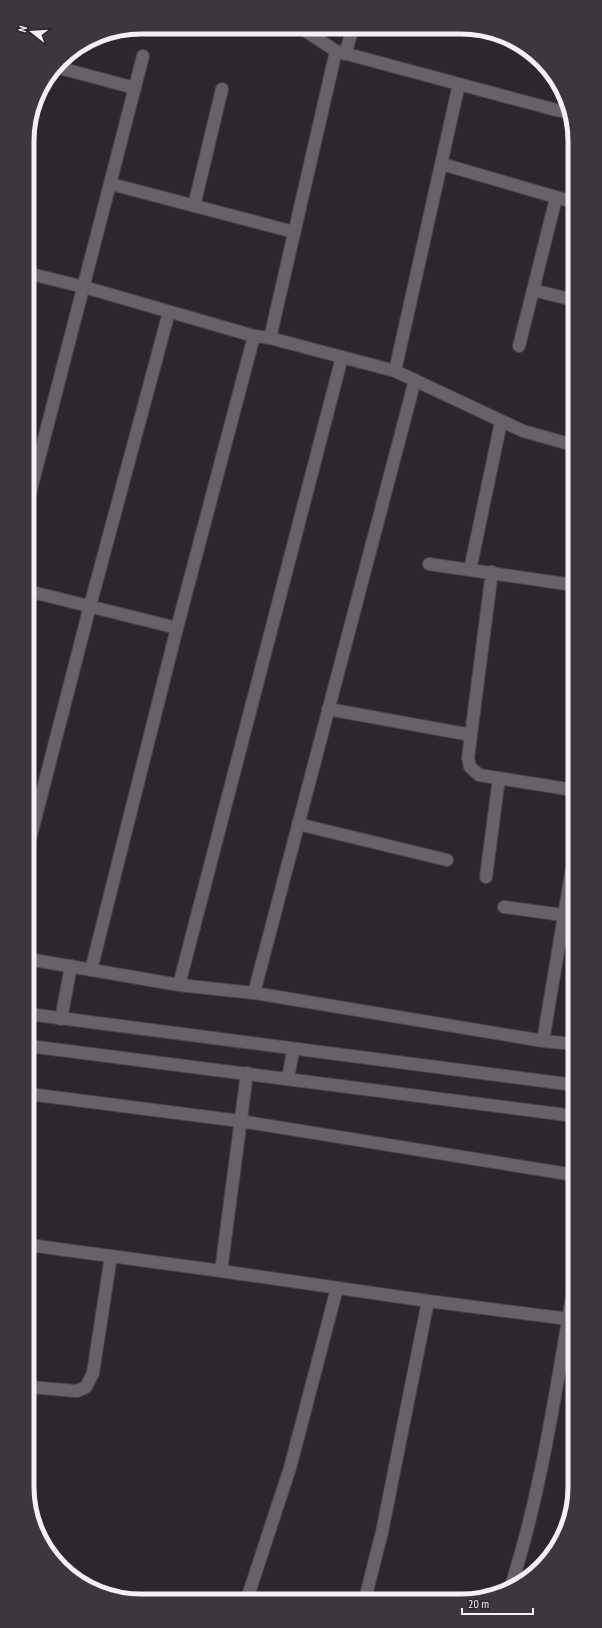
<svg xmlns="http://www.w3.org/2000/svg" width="602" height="1628" font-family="'PT Sans Narrow',sans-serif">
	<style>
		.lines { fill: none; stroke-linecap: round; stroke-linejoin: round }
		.minor-casing { stroke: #4b464b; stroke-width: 14 }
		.tertiary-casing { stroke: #4b464b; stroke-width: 14 }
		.minor { stroke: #686168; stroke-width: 12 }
		.tertiary { stroke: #686168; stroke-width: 12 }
		.rim { fill: none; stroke: #f4f0f4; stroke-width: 5 }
	</style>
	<rect width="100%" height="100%" fill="#2d272d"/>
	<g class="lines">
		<defs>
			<g id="minor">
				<path d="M301,28L336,51L556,110L570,112"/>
				<path d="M345,54L353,28"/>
				<path d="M56,67L135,88"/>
				<path d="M442,164L573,202"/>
				<path d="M111,184L294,232"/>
				<path d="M194,206L222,89"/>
				<path d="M27,273L84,287L254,336L270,338L395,371L523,431L573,445"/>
				<path d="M533,290L573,300"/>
				<path d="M270,338L336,51"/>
				<path d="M519,346L556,198"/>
				<path d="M395,371L459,84"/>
				<path d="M28,501L143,56"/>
				<path d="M429,564L573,585"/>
				<path d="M470,570L501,422"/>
				<path d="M492,572L468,758L470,767L479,775L574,790"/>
				<path d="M28,591L177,628"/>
				<path d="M328,709L471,735"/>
				<path d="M298,824L447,860"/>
				<path d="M28,847L90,606L169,312"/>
				<path d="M486,877L499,778"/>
				<path d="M504,907L563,915"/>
				<path d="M28,959L179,985L254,993L543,1041L574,1044"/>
				<path d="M91,970L177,628L254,336"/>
				<path d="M179,985L342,357"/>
				<path d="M254,993L415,380"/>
				<path d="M61,1019L71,966"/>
				<path d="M543,1041L574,856"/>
				<path d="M29,1094L240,1121L574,1175"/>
				<path d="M29,1245L221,1271L428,1301"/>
				<path d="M221,1271L247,1073"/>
				<path d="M29,1387L77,1391L86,1387L93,1373L111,1256"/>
				<path d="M510,1589C542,1491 556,1387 574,1286"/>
				<path d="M247,1599L290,1468L337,1288"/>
				<path d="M365,1599L382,1532L428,1301L569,1319"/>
			</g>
			<g id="tertiary">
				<path d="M29,1014L574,1085"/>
				<path d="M29,1046L574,1116"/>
				<path d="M288,1079L293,1050"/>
			</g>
		</defs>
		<use href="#minor" class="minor-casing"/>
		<use href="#tertiary" class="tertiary-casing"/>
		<use href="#minor" class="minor"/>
		<use href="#tertiary" class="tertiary"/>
	</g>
	<path d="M0 0H602V1628H0ZM141 34H461A107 107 0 0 1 568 141V1487A107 107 0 0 1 461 1594H141A107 107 0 0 1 34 1487V141A107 107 0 0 1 141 34Z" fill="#3d373d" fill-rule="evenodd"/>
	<path class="rim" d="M141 34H461A107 107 0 0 1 568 141V1487A107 107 0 0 1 461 1594H141A107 107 0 0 1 34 1487V141A107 107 0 0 1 141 34Z"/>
	<g transform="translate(32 32) rotate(287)" stroke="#2d272d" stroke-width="3" paint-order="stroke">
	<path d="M0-3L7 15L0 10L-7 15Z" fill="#f4f0f4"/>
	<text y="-6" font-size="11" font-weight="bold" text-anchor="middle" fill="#f4f0f4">N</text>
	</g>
	<path d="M462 1608v6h71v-6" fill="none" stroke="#f4f0f4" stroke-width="2"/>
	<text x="468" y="1608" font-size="12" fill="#f4f0f4" stroke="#2d272d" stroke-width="3" paint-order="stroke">20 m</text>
</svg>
